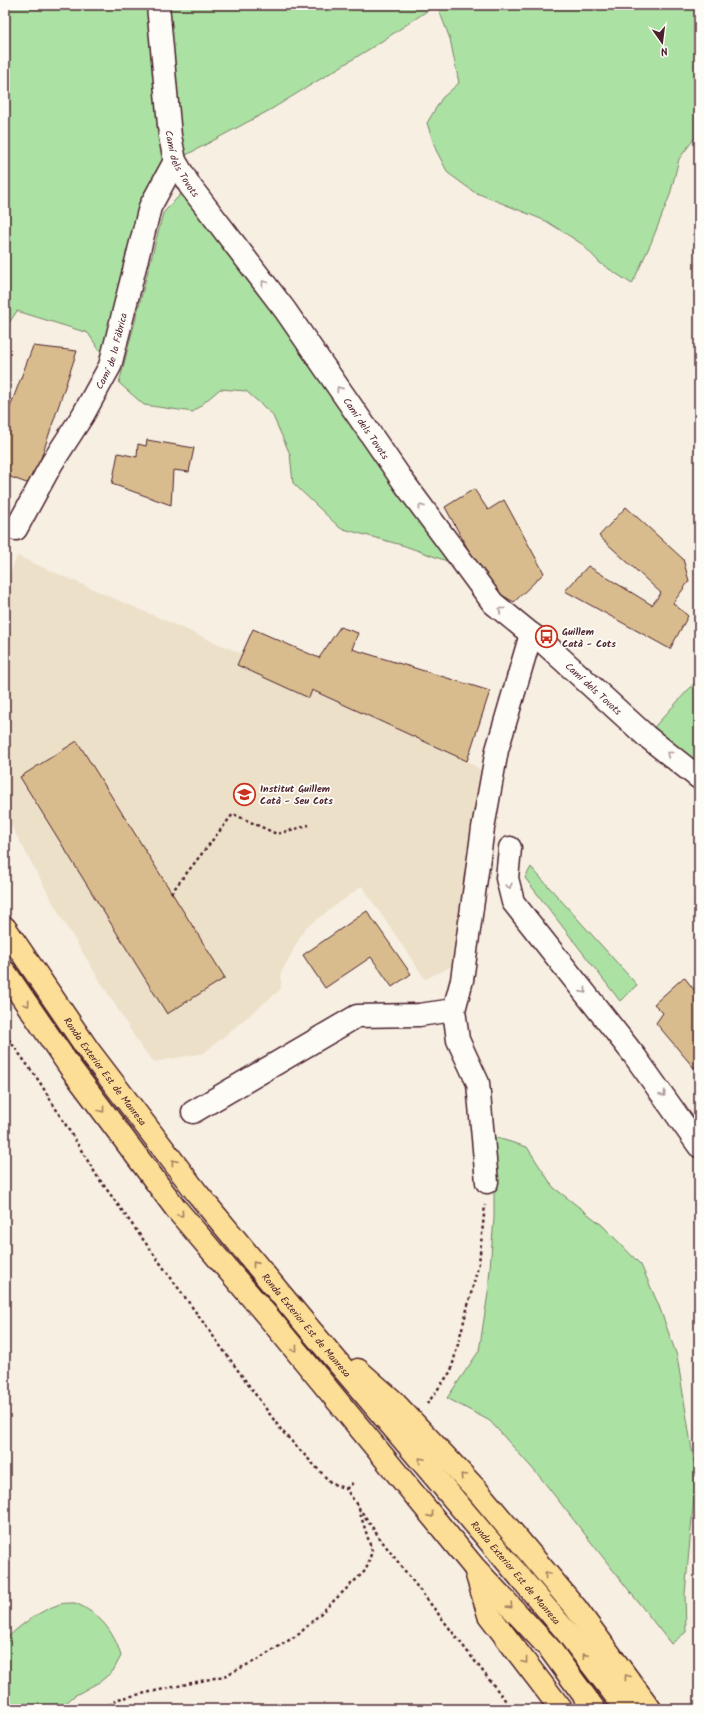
<svg xmlns="http://www.w3.org/2000/svg" width="704" height="1714" font-family="Kalam,sans-serif">
	<style>
		.built { fill: #ede0c9 }
		.green { fill: #abe1a3; stroke: #7a8067 }
		.building { fill: #d9bc8e; stroke: #4a1f2b }
		.lines { fill: none; stroke-linecap: round; stroke-linejoin: round }
		.minor-casing { stroke: #4a1f2b; stroke-width: 25 }
		.highway-casing { stroke: #4a1f2b; stroke-width: 25 }
		.path { stroke: #4a1f2b; stroke-width: 2.5; stroke-dasharray: 3 3; stroke-linecap: butt }
		.minor { stroke: #fdfcf7; stroke-width: 22 }
		.highway { stroke: #fdde96; stroke-width: 22 }
		.oneway { stroke: #ac999b }
		.oneway2 { stroke: #a47e60 }
		.labels { text-anchor: middle; stroke-width: 3.5; stroke-linejoin: round; paint-order: stroke }
		.street-label { font-size: 10px; fill: #4a1f2b; stroke: #fdfcf7 }
		.poi-label { font-size: 10px; font-weight: bold; fill: #4a1f2b; stroke: #fdfcf7; text-anchor: start }
	</style>
	<rect width="100%" height="100%" fill="#f6efe2"/>
	<filter id="ink" filterUnits="userSpaceOnUse"><feTurbulence type="fractalNoise" baseFrequency=".025" numOctaves="2"/><feDisplacementMap in="SourceGraphic" scale="8" xChannelSelector="R" yChannelSelector="G"/><feConvolveMatrix kernelMatrix="1 2 1 2 8 2 1 2 1" color-interpolation-filters="sRGB"/></filter>
	<g filter="url(#ink)">
		<path class="built" d="M17,556L242,654L237,665L309,698L312,690L467,761L487,774L455,965L425,979L362,886L305,928L281,973V989L204,1053L154,1062L141,1047L62,919L5,814V586Z"/>
		<g class="green">
			<path d="M5,5H436L376,45L270,110L175,161L110,366L88,333L17,311L5,329Z"/>
			<path d="M437,5H699V132L679,159L670,195L651,243L632,284L600,263L582,244L546,221L474,192L448,173L436,150L427,123L442,98L459,83L450,39Z"/>
			<path d="M181,194L200,199L466,568L405,546L340,528L293,483L290,454L272,414L246,391L220,389L193,412L144,405L119,383L163,213Z"/>
			<path d="M699,678V778L646,736Z"/>
			<path d="M531,867L637,985L620,1001L525,878Z"/>
			<path d="M494,1137L527,1147L553,1187L602,1225L641,1265L659,1306L677,1356L696,1475L685,1594L686,1632L671,1644L540,1477L490,1421L447,1398L479,1351L488,1293L494,1218Z"/>
			<path d="M75,1603C99,1613 114,1631 121,1656L113,1671L101,1681L74,1696L59,1709H5V1640C20,1625 39,1611 60,1604C64,1603 70,1603 75,1603Z"/>
		</g>
		<g class="building">
			<path d="M33,346L77,351L32,485L5,475V414L7,415Z"/>
			<path d="M147,440L194,448L189,472L173,470L171,505L112,484L118,453L137,457L138,444L146,446Z"/>
			<path d="M474,489L488,510L504,500L544,573L514,602L489,588L445,507Z"/>
			<path d="M626,507L683,559L689,581L673,603L688,616L670,649L565,591L588,566L652,605L661,593L599,536Z"/>
			<path d="M340,627L358,633L352,649L490,691L467,761L312,690L309,698L237,665L253,629L319,658Z"/>
			<path d="M77,741L225,978L167,1014L20,777Z"/>
			<path d="M367,911L411,974L392,987L371,957L325,988L303,955Z"/>
			<path d="M684,977L699,996V1065L694,1068L656,1023L663,1013L654,1004Z"/>
		</g>
		<g class="lines">
			<defs>
				<g id="minor">
					<path id="s1" d="M158,5L170,136L175,161L190,186L285,310L405,484L493,603L531,634L543,642L646,736L699,778"/>
					<path id="s2" d="M16,529L52,463L83,415L110,366L150,207L175,161"/>
					<path d="M510,848L507,878L513,902L634,1055L699,1146"/>
					<path d="M193,1112L357,1016L419,1015L454,1010"/>
					<path d="M487,1182L478,1083L458,1040L454,1010L462,980L483,828L497,750L531,634"/>
				</g>
				<g id="highway">
					<path id="s3" d="M5,928L89,1051L197,1193L307,1326L569,1635L626,1709"/>
					<path d="M5,972L70,1067L177,1210L270,1319L474,1567L550,1649L594,1709"/>
					<path d="M358,1370L392,1400L475,1488L575,1607L650,1709"/>
					<path d="M476,1572L489,1615L561,1709"/>
				</g>
			</defs>
			<use href="#minor" class="minor-casing"/>
			<use href="#highway" class="highway-casing"/>
			<g class="path">
				<path d="M171,893L233,814L277,834L309,825"/>
				<path d="M5,1034L39,1081L97,1176L282,1431L331,1483L346,1489L381,1540L512,1709"/>
				<path d="M427,1404L451,1371L479,1263L485,1205"/>
				<path d="M346,1489L355,1481"/>
				<path d="M104,1709L118,1699L224,1676L257,1660L299,1634L366,1570L372,1551L359,1510"/>
			</g>
			<use href="#minor" class="minor"/>
			<use href="#highway" class="highway"/>
		</g>
		<defs><path id="oneway-chevron" d="M-2-3.5L2.5 0L-2 3.5" fill="none" stroke-width="1.6" stroke-linecap="round" stroke-linejoin="round"/></defs>
		<g class="oneway">
			<use href="#oneway-chevron" transform="translate(264 283) rotate(-127)"/>
			<use href="#oneway-chevron" transform="translate(339 389) rotate(-125)"/>
			<use href="#oneway-chevron" transform="translate(421 507) rotate(-126)"/>
			<use href="#oneway-chevron" transform="translate(501 610) rotate(-141)"/>
			<use href="#oneway-chevron" transform="translate(669 754) rotate(-141)"/>
			<use href="#oneway-chevron" transform="translate(509 886) rotate(76)"/>
			<use href="#oneway-chevron" transform="translate(584 991) rotate(51)"/>
			<use href="#oneway-chevron" transform="translate(663 1094) rotate(54)"/>
		</g>
		<g class="oneway2">
			<use href="#oneway-chevron" transform="translate(27 1004) rotate(56)"/>
			<use href="#oneway-chevron" transform="translate(102 1110) rotate(53)"/>
			<use href="#oneway-chevron" transform="translate(174 1162) rotate(-127)"/>
			<use href="#oneway-chevron" transform="translate(181 1214) rotate(50)"/>
			<use href="#oneway-chevron" transform="translate(255 1264) rotate(-129)"/>
			<use href="#oneway-chevron" transform="translate(295 1349) rotate(51)"/>
			<use href="#oneway-chevron" transform="translate(421 1460) rotate(-130)"/>
			<use href="#oneway-chevron" transform="translate(463 1476) rotate(-133)"/>
			<use href="#oneway-chevron" transform="translate(431 1515) rotate(51)"/>
			<use href="#oneway-chevron" transform="translate(547 1575) rotate(-130)"/>
			<use href="#oneway-chevron" transform="translate(510 1606) rotate(47)"/>
			<use href="#oneway-chevron" transform="translate(585 1656) rotate(-128)"/>
			<use href="#oneway-chevron" transform="translate(525 1661) rotate(52)"/>
			<use href="#oneway-chevron" transform="translate(627 1677) rotate(-126)"/>
		</g>
	</g>
	<defs>
		<symbol id="bus-ring" viewBox="-11 -11 22 22"><circle r="9.5" fill="#fdfcf7" stroke="#c8321e" stroke-width="1.5"/><path d="M-5-6H5V4H4V6H2V4H-2V6H-4V4H-5ZM-3.5-4V0h7V-4ZM-3.5 1.2v1.5H-2V1.2ZM2 1.2v1.5H3.5V1.2Z" fill="#c8321e"/></symbol>
		<symbol id="school-ring" viewBox="-11 -11 22 22"><circle r="9.5" fill="#fdfcf7" stroke="#c8321e" stroke-width="1.5"/><path d="M0-5L7-2L0 1L-7-2ZM-4 1L0 2.5L4 1V4Q0 6-4 4Z" fill="#c8321e"/></symbol>
	</defs>
	<g fill-rule="evenodd">
		<use href="#bus-ring" x="534" y="624" width="25" height="25"/>
		<use href="#school-ring" x="232" y="782" width="25" height="25"/>
	</g>
	<g class="labels">
		<g class="street-label">
			<text dy="4" stroke="none"><textPath href="#s1" startOffset="162">Camí dels Tovots</textPath></text>
			<text dy="4" stroke="none"><textPath href="#s2" startOffset="203">Camí de la Fàbrica</textPath></text>
			<text dy="4" stroke="none"><textPath href="#s1" startOffset="486">Camí dels Tovots</textPath></text>
			<text dy="4" stroke="none"><textPath href="#s1" startOffset="834">Camí dels Tovots</textPath></text>
			<text dy="4" stroke="none"><textPath href="#s3" startOffset="175">Ronda Exterior Est de Manresa</textPath></text>
			<text dy="4" stroke="none"><textPath href="#s3" startOffset="499">Ronda Exterior Est de Manresa</textPath></text>
			<text dy="4" stroke="none"><textPath href="#s3" startOffset="823">Ronda Exterior Est de Manresa</textPath></text>
		</g>
		<g class="poi-label">
			<text x="562" y="635">Guillem<tspan x="562" dy="12">Catà - Cots</tspan></text>
			<text x="260" y="792">Institut Guillem<tspan x="260" dy="12">Catà - Seu Cots</tspan></text>
		</g>
	</g>
	<rect width="704" height="1714" fill="none" stroke="#fdfcf7" stroke-width="20"/>
	<rect x="10" y="10" width="684" height="1694" fill="none" stroke="#4a1f2b" stroke-width="1.5" filter="url(#ink)"/>
	<g transform="translate(662 42) rotate(166)" stroke="#fdfcf7" stroke-width="3" paint-order="stroke">
	<path d="M0-3L7 15L0 10L-7 15Z" fill="#4a1f2b"/>
	<text y="-6" font-size="11" font-weight="bold" text-anchor="middle" fill="#4a1f2b">N</text>
	</g>
</svg>
